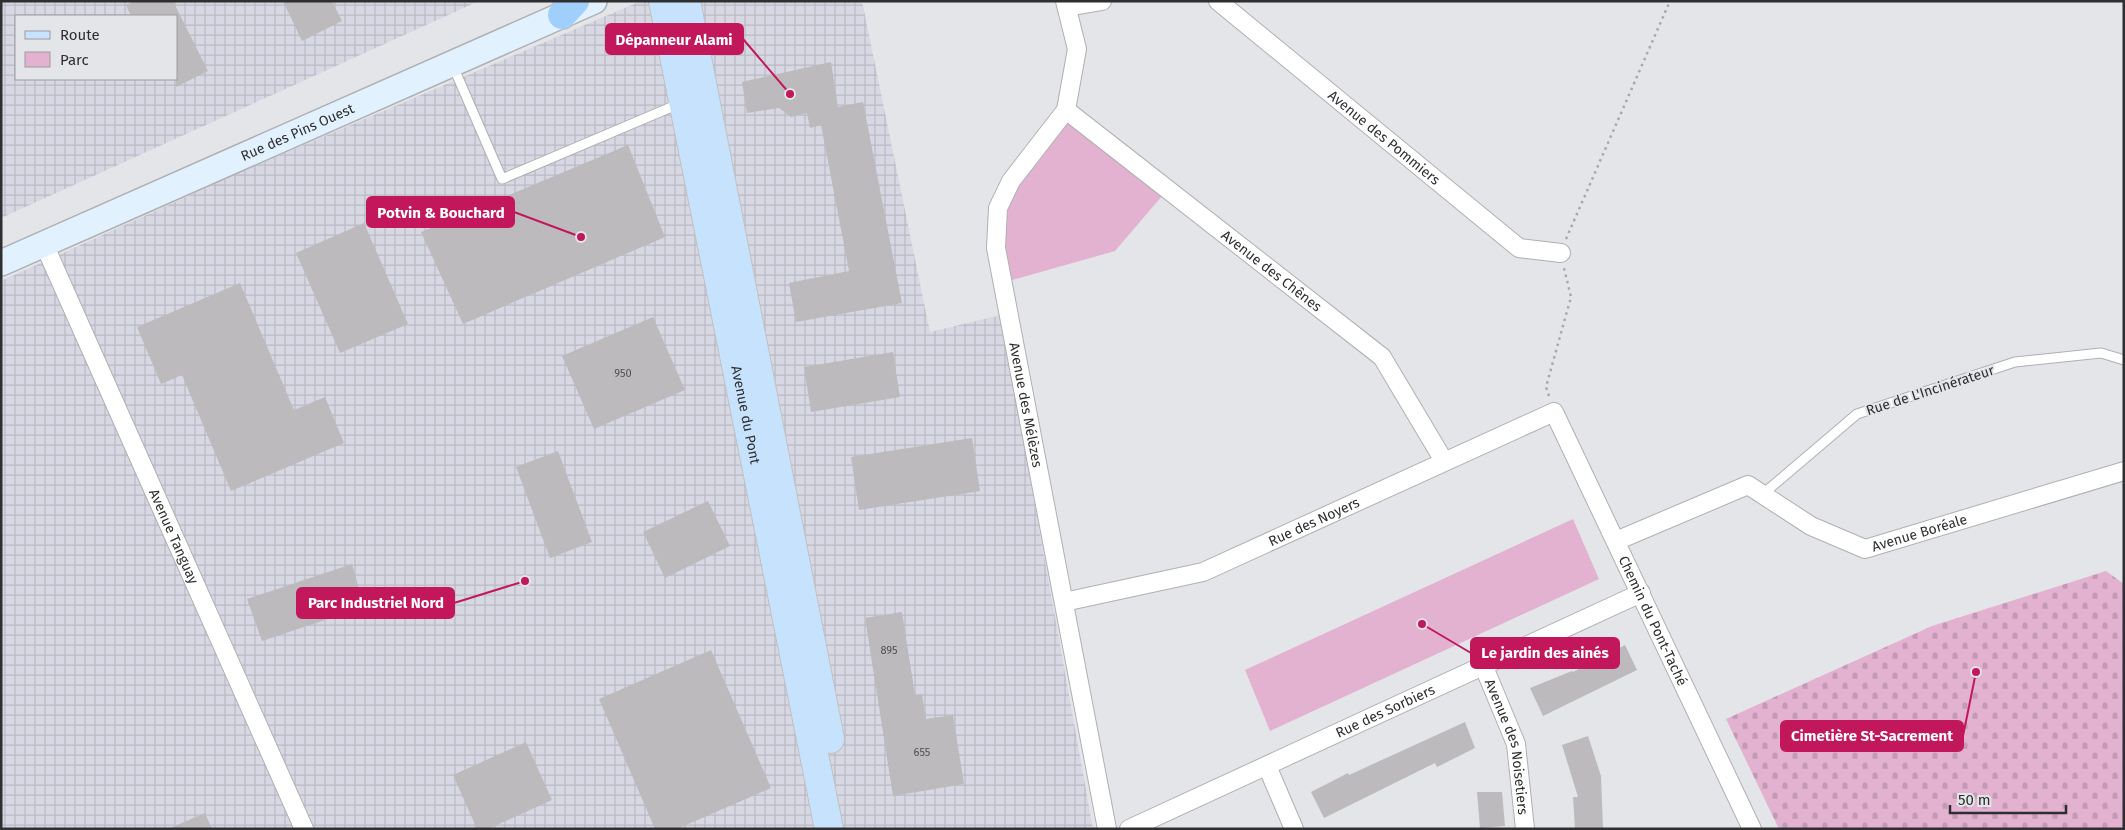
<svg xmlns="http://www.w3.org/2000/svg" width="2125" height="830" font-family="'Fira Sans',sans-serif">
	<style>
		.industrial { fill: url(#industrial-grid); fill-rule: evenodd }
		.cemetery { fill: url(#cemetery-stones) }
		.green { fill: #e3b2d1 }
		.building { fill: #bcbabd }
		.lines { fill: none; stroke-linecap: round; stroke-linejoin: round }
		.lane-casing { stroke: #afb0b3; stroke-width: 11 }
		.street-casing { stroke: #afb0b3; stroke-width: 20 }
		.secondary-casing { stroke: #afb0b3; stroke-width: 28 }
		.primary-casing { stroke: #c1c1c1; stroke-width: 30 }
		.highway-casing { stroke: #c1c1c1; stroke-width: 30 }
		.path { stroke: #a8a9ab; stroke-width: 2.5; stroke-dasharray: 2.5 4; stroke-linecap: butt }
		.lane { stroke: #fff; stroke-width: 9 }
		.street { stroke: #fff; stroke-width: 18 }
		.secondary { stroke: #e2f1fe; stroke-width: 25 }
		.primary { stroke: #c6e2fd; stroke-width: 28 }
		.highway { stroke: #a0cffc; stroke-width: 28 }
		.labels { text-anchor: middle; stroke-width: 4; stroke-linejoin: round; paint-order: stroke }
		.number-label { font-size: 11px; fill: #525254 }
		.street-label { font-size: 14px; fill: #2f2f31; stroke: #e4e5e8 }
		.leader { fill: none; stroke: #c2185b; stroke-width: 2 }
		.callout-dot { fill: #c2185b; stroke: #e4e5e8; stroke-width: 2 }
		.callout { fill: #c2185b; stroke: #c2185b; stroke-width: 2 }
		.callout-label { font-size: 15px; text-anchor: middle; font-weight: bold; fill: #fff }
	</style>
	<defs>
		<pattern id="industrial-grid" width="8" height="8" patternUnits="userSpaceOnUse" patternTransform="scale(1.25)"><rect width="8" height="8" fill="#d7d8e3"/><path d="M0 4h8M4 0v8" fill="none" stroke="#b9bac3"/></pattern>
		<pattern id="cemetery-stones" width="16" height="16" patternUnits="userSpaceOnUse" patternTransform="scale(1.25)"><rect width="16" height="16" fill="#e3b2d1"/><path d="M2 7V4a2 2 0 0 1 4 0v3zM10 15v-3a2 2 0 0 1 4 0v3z" fill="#c399b4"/></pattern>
	</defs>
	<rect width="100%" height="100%" fill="#e4e5e8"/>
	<g class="industrial">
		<path d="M1,1H479L1,218ZM16,16H176V79H16Z"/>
		<path d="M641,1H862L930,332L1001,315L1093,829H1V281L250,168Z"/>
	</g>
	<path class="cemetery" d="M2106,571L2124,584V829H1779L1726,719L1932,626Z"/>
	<g class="green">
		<path d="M1066,114L1168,189L1115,251L1005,282L999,208Z"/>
		<path d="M1573,519L1599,579L1270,731L1245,670Z"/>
	</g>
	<g class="building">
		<path d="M134,1H173L208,71L176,87V16H131L126,5Z"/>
		<path d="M283,1H332L342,21L302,41Z"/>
		<path d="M831,62L838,107L863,102L902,303L796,322L789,283L849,271L821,125L810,128L807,113L791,117L779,108L747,113L742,82Z"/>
		<path d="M628,145L665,237L463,324L421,232Z"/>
		<path d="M364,223L408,324L340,353L296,253Z"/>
		<path d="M240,283L294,410L325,397L344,443L231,491L182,375L161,384L137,327Z"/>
		<path d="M653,317L685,390L594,429L562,356Z"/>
		<path d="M893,352L900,397L811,412L804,367Z"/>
		<path d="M972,438L980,491L859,510L851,457Z"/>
		<path d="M558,451L592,542L550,558L516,467Z"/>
		<path d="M708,501L730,546L665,578L643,532Z"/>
		<path d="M352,564L364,607L262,641L247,599Z"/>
		<path d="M902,612L915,695L922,694L926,719L953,715L964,784L893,796L865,618Z"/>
		<path d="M1625,645L1637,670L1543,716L1530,688L1572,671L1573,672Z"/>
		<path d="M711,650L771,788L677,829H655L599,699Z"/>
		<path d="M1465,722L1475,748L1437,767L1435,763L1324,818L1311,792L1348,773L1349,775Z"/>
		<path d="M1588,736L1601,776L1603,829H1575L1573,797H1578L1562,745Z"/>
		<path d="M526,742L552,800L488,829H477L453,775Z"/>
		<path d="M1477,792H1502L1505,826L1480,828Z"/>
		<path d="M205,813L212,829H168Z"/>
	</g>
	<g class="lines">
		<defs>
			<g id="lane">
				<path d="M453,66L502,179L681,103"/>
				<path d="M1763,494L1857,414L2015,362L2101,353L2124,360"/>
			</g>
			<g id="street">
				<path id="s1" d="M1065,1L1077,49L1066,110L1011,181L998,208L996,248L1107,829"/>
				<path id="s2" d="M1218,1L1519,248L1561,253"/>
				<path d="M1067,7L1102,1"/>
				<path id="s3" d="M1066,110L1382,357L1444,461"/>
				<path id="s4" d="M44,244L304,829"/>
				<path id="s5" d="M1616,541L1748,485L1811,526L1865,549L2124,471"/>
				<path id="s6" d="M1064,602L1203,572L1554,412L1752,829"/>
				<path id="s7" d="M1484,667L1516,744L1525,829"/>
				<path d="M1267,766L1294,829"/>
				<path id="s8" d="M1129,829L1641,593"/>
			</g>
			<g id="secondary">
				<path id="s9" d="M1,263L594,1"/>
			</g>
			<g id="primary">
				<path id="s10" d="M663,1L829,829"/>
				<path d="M686,1L830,739"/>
			</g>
			<path id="highway" d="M562,15L575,1"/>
		</defs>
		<use href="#lane" class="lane-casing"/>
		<use href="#street" class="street-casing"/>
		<use href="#secondary" class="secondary-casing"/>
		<use href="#primary" class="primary-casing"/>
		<use href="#highway" class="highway-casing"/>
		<g class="path">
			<path d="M1566,239L1670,1"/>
			<path d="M1549,396L1546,387L1571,297L1564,268"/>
		</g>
		<use href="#lane" class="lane"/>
		<use href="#street" class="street"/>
		<use href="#secondary" class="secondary"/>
		<use href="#primary" class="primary"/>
		<use href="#highway" class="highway"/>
	</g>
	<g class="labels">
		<g class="number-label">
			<text x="623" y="377">950</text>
			<text x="889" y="654">895</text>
			<text x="922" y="756">655</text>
		</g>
		<g class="street-label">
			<text dy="5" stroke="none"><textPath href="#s9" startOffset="324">Rue des Pins Ouest</textPath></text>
			<text dy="5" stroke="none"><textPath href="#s2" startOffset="215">Avenue des Pommiers</textPath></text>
			<text dy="5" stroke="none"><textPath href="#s3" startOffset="261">Avenue des Chênes</textPath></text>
			<text transform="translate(1930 390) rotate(-18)" y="5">Rue de L'Incinérateur</text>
			<text dy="5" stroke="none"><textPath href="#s1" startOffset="431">Avenue des Mélèzes</textPath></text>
			<text dy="5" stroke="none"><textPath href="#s10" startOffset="422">Avenue du Pont</textPath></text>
			<text dy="5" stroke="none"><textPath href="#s6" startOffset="264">Rue des Noyers</textPath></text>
			<text dy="5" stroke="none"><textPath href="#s5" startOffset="334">Avenue Boréale</textPath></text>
			<text dy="5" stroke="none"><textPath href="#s4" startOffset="320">Avenue Tanguay</textPath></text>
			<text dy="5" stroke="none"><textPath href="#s6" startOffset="759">Chemin du Pont-Taché</textPath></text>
			<text dy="5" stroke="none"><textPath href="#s8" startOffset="282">Rue des Sorbiers</textPath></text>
			<text dy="5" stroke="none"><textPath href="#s7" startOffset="84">Avenue des Noisetiers</textPath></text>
		</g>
	</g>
	<path class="leader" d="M790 94L743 39M581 237L514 212M525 581L454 603M1422 624L1471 653M1976 672L1963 736"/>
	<g class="callout-dot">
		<circle cx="790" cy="94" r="5"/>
		<circle cx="581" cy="237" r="5"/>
		<circle cx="525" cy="581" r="5"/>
		<circle cx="1422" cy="624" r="5"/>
		<circle cx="1976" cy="672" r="5"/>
	</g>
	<g class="callout">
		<rect x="606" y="24" width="137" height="30" rx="5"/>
		<rect x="367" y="197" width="147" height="30" rx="5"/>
		<rect x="297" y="588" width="157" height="30" rx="5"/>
		<rect x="1471" y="638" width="148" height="30" rx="5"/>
		<rect x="1781" y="721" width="182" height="30" rx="5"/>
	</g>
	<g class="callout-label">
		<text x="674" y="45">Dépanneur Alami</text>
		<text x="441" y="218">Potvin &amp; Bouchard</text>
		<text x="376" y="608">Parc Industriel Nord</text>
		<text x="1545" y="658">Le jardin des ainés</text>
		<text x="1872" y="741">Cimetière St-Sacrement</text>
	</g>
	<rect width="2125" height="830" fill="none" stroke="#2f2f31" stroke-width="5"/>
	<rect x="15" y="15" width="162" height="65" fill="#e4e5e8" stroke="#9c9c9f"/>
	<rect x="25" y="31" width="25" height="8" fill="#c6e2fd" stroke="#9c9c9f"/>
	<text x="60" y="40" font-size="15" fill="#2f2f31">Route</text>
	<rect x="25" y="52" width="25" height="15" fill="#e3b2d1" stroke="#9c9c9f"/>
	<text x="60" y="65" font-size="15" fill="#2f2f31">Parc</text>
	<path d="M1950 805v8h116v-8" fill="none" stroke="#2f2f31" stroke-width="2.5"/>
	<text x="1958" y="805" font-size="15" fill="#2f2f31" stroke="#e4e5e8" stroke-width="4" paint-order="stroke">50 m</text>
</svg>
